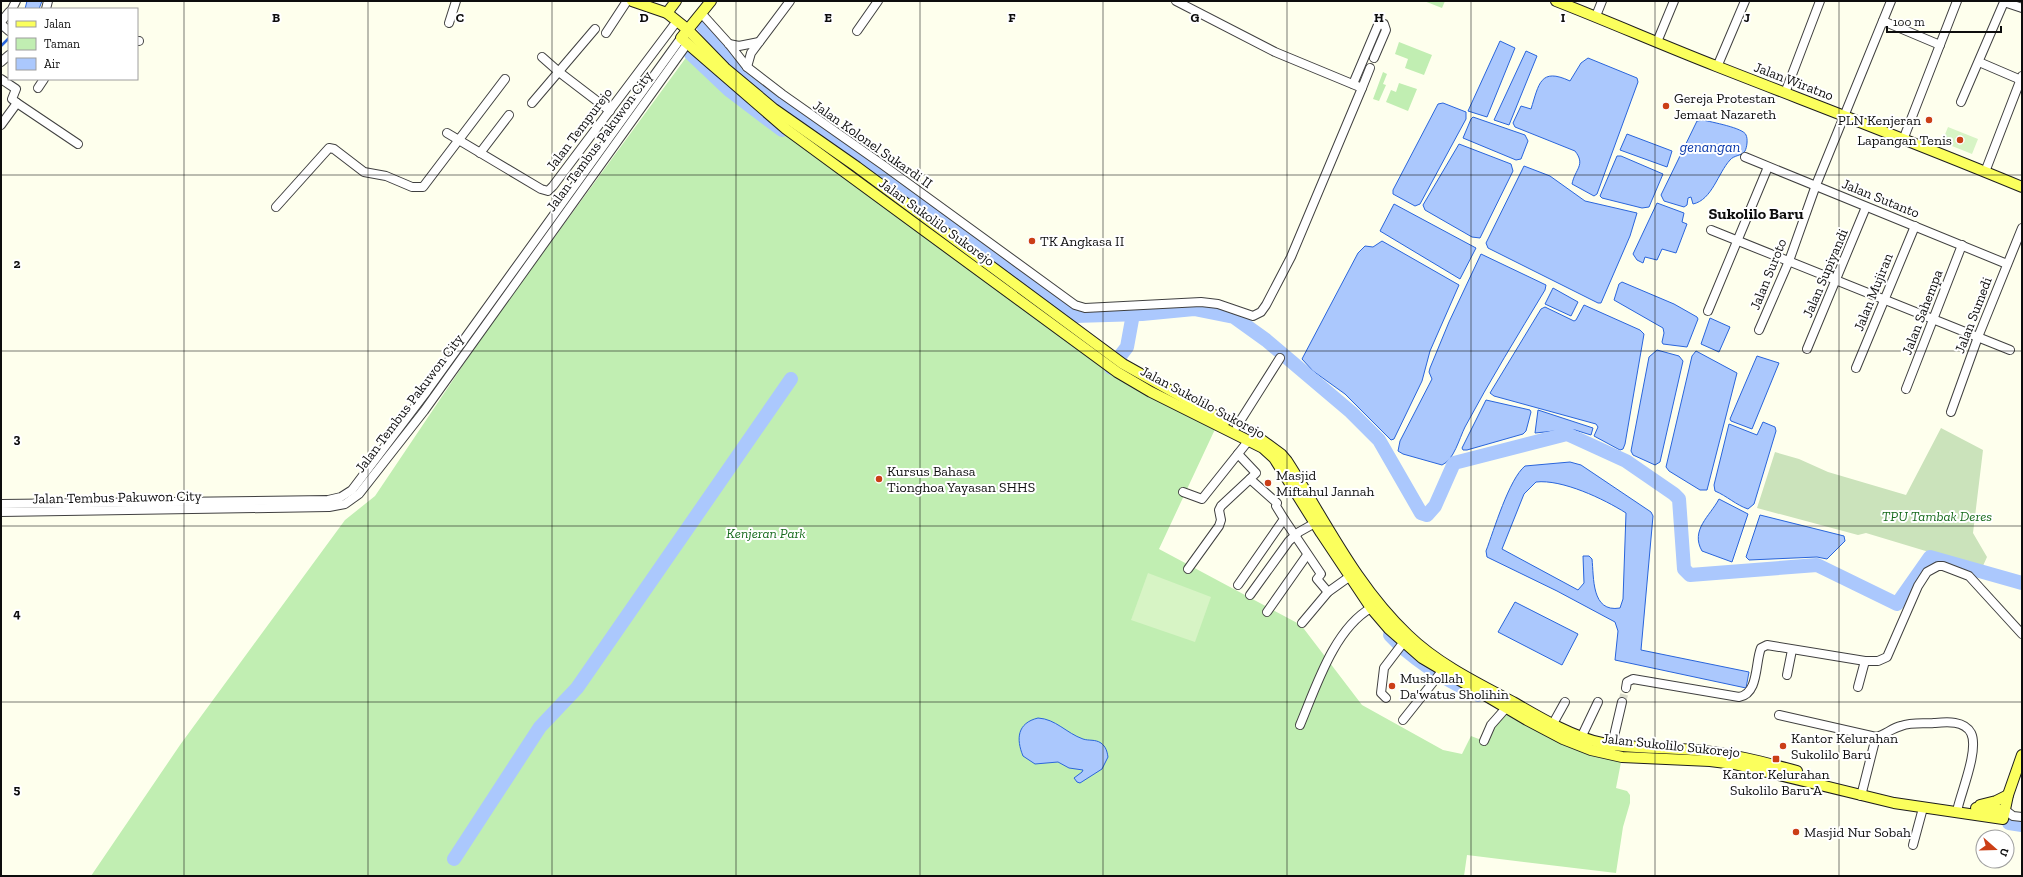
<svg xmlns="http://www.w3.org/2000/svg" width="2023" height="877" font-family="'Zilla Slab',serif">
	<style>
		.green { fill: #c1eeb2 }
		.cemetery { fill: #cbe3bb }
		.pitch { fill: #d7f4c5 }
		.water { fill: #abc8fd; stroke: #2a65db; fill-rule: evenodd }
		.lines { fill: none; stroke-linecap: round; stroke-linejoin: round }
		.stream { stroke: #2a65db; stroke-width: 2.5 }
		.river { stroke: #abc8fd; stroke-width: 14 }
		.minor-tunnel { stroke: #dadbcb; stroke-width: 8; stroke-dasharray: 8 4; stroke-linecap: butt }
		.minor-casing { stroke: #404040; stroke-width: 10 }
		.major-casing { stroke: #1e1e1e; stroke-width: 12 }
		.minor { stroke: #fff; stroke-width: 8 }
		.major { stroke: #fbff5d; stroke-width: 10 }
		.grid { fill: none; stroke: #0d0d0d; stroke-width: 1; stroke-opacity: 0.55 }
		.poi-dot { fill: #cb3e16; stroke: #fff; stroke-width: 1.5 }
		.labels { text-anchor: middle; stroke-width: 4; stroke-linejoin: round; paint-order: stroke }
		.street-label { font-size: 14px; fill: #0d0d0d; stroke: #fff }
		.poi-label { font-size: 14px; fill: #0d0d0d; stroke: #fff; text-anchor: start }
		.park-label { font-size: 14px; font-style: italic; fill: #166b1c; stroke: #fff }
		.water-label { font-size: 15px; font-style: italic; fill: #0939ab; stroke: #fff }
		.quarter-label { font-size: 16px; font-weight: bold; fill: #0d0d0d; stroke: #fff }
		.grid-label { font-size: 13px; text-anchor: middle; font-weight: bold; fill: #0d0d0d; stroke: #fff; stroke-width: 4; stroke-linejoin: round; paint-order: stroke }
	</style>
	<rect width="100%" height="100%" fill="#feffed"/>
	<g class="green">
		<path d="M1424,1H1445L1442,8Z"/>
		<path d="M1399,42L1432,55L1424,75L1405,68L1408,59L1395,54Z"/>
		<path d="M693,48L736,86L1155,393L1217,425L1159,549L1301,625L1362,705L1443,750L1462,754L1471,736L1484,741L1506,708L1622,757L1616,788L1627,791L1630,795V803L1623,827L1616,873L1467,855L1464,876H91L180,745L345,520L375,496L488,328Z"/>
		<path d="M1383,72L1387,74L1383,84L1386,85L1379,101L1373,99Z"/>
		<path d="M1399,83L1417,89L1408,111L1386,102L1391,90L1396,92Z"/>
	</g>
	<path class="cemetery" d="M1941,428L1983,450L1973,533L1987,557L1982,568L1866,533L1858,535L1757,508L1775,452L1799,459L1828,472L1906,495Z"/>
	<g class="pitch">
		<path d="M1948,127L1978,139L1972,154L1942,142Z"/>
		<path d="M1148,573L1211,597L1195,642L1131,620Z"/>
	</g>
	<g class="water">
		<path d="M27,1H42L39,9H25Z"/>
		<path d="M1500,41L1515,48L1487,117L1468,111Z"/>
		<path d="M1526,51L1537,56L1509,125L1494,120Z"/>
		<path d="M1588,58L1637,78L1638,82L1597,194L1594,196L1572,184C1575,169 1586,165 1575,151L1515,127L1513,123L1521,106L1531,109C1539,84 1540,67 1570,81L1581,63Z"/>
		<path d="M1443,103L1466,112V119L1420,204L1415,206L1393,194V190L1438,104Z"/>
		<path d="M1473,117L1525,135L1528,141L1521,159L1516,160L1463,138L1471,119Z"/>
		<path d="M1703,120C1711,122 1744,128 1746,135C1748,139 1747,147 1745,151C1742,156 1734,155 1730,160C1718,173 1712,200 1693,204L1691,197L1688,198L1687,205L1684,207L1664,201L1661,195L1697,121Z"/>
		<path d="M1627,134L1672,151L1667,167L1620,150Z"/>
		<path d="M1459,144L1511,164L1513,171L1480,238L1472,237L1425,210L1423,205Z"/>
		<path d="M1617,156H1621L1663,174L1649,207L1642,208L1602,198L1600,196Z"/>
		<path d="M1524,166L1550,176L1585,201L1637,213L1630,236L1601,303H1598L1488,248L1486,243Z"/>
		<path d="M1657,203L1684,213L1682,222L1687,224L1676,253L1662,249L1657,260L1645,257L1643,263L1637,260L1633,254Z"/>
		<path d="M1394,204L1476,248L1460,279L1380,231Z"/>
		<path d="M1382,241L1459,285L1430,351L1422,381L1394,439L1391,440L1345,394L1313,371L1302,359L1358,253L1365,246L1373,247Z"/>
		<path d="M1481,254L1546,285L1545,290C1518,335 1490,380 1465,427C1459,439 1454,460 1442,465L1403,454L1398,451L1400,441L1432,379L1429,372L1430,368L1449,322Z"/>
		<path d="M1622,282L1674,304L1697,317L1698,319L1687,347L1663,344L1662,342L1664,333L1663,328L1614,300L1619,284Z"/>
		<path d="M1553,288L1578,302L1571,316L1545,304Z"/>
		<path d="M1584,305L1640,330L1644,334L1625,444L1623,449L1620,450L1594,436L1598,427L1596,424L1494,396L1490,393L1541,309L1545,307L1574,321L1576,320Z"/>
		<path d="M1710,318L1730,327L1719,352L1701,344Z"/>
		<path d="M1657,350L1679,356L1683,361L1660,462L1655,465L1633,455L1631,451L1649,357Z"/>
		<path d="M1696,351L1737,373L1707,490H1700L1669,471L1666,467L1692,356Z"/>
		<path d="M1757,356L1779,363L1752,429L1731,421L1730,419Z"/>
		<path d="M1486,400L1530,410L1531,412L1526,431L1523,434L1467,450H1463L1462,448Z"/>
		<path d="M1538,410L1593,428L1591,435L1575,430H1564L1535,433Z"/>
		<path d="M1763,422L1775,427L1776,431L1754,504L1748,509C1736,505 1727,496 1715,491L1714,485L1729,424L1757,435Z"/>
		<path d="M1570,462L1581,465L1651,512L1653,516L1641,650L1749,672L1746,688L1615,660L1618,631L1615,622L1557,591L1487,557L1486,551C1494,530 1509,479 1525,466ZM1536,482C1562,479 1604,499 1626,513L1623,599L1620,608C1591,613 1594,577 1592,559L1589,556H1583L1584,583L1578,590L1502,549L1524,494Z"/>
		<path d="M1719,499L1748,514L1732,562L1702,551C1690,530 1710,516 1719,499Z"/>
		<path d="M1760,515L1844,536L1845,541L1827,559L1817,557L1749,560L1746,557Z"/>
		<path d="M1515,602L1578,634L1562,665L1498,632Z"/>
		<path d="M1038,718C1056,719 1066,733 1083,739C1089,741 1095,739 1101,743C1106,747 1107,751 1108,757L1102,769L1080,783L1077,782L1074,778L1082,772L1083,770L1069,768L1058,762L1035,764L1023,756C1016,739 1017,723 1038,718Z"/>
	</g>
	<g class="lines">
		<path class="stream" d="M1,46L9,38"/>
		<g class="river">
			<path d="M703,26L741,71L790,112L1074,316L1142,314L1194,309L1234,317L1266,340L1351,412L1379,440L1421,513L1427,515L1435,506L1454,463L1567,434L1626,461L1674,494L1679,499L1684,569L1690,575L1817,565L1897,604L1930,557L2022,583"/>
			<path d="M691,54L729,90L782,130"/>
			<path d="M1111,368L1127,347L1133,314"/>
			<path d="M1390,635C1415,662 1446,680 1478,695"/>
			<path d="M2009,823L2022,825"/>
			<path d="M454,859L540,727L577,688L791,379"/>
		</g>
		<path class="minor-tunnel" d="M1622,702L1626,688"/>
		<defs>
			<g id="minor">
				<path d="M12,9L16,1"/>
				<path d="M46,9L48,1"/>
				<path d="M702,14L729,44L747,67L782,94L883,165L1075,305L1085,308L1201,302L1218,304L1253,316L1261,312L1266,305L1291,257L1362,88L1275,52L1176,1"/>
				<path d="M1596,16L1602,1"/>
				<path d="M1883,21L1940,45"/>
				<path d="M1,22L9,12"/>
				<path d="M449,23L456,1"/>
				<path d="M1,24L9,31"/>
				<path d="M857,31L878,1"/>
				<path d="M606,33L627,1"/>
				<path d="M137,41H139"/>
				<path d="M1657,42L1674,1"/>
				<path d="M729,44L739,46L759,42"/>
				<path d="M542,57L559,72L610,111"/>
				<path d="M1,62L9,55"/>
				<path d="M1979,62L2021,80"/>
				<path d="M747,67L751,53L790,1"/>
				<path d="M1717,67L1745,1"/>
				<path d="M1,79L16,89L12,99L17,103"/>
				<path d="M1353,84L1378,25L1384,24L1386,30L1374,58"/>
				<path d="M38,88L44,79"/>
				<path d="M1362,88L1370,68"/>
				<path d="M1785,93L1820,1"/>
				<path d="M1961,102L2004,2L2022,8"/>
				<path d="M532,103L595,29"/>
				<path d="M1,125L17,103L78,144"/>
				<path d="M447,133L541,189L548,191L553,186L677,21"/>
				<path d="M1903,140L1957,1"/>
				<path d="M480,153L509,115"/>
				<path d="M1745,157L2007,264"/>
				<path d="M1985,172L2022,76"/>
				<path d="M276,207L329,148L334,149L364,172L386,176L412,187H423L505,79"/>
				<path d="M1711,230L2010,350"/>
				<path d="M1708,311L1768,167"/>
				<path d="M1759,330L1789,261L1816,185L1891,1"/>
				<path d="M1807,349L1866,207"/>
				<path d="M1856,368L1915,226"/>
				<path d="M1906,389L1962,245"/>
				<path d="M1951,412L1978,337L2022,228"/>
				<path d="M1237,426L1280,358"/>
				<path d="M1183,492L1202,499L1249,440"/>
				<path d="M1,504L328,500L341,497L352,490L427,391L681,38"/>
				<path d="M1,512L329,507L345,504L359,494L424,411L687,44"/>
				<path d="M1284,519L1321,574L1317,579L1328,592"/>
				<path d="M1188,569L1219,526L1221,520L1219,510L1221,506L1250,479"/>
				<path d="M1238,585L1284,519L1276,506L1277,503L1250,479L1256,473L1238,454"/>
				<path d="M1250,595L1289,541L1299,532L1315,523"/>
				<path d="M1267,612L1307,555"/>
				<path d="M1302,623L1328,592L1349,577"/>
				<path d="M1787,675L1792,650"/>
				<path d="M1858,687L1865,661"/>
				<path d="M1626,688L1627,682L1633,679L1739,697C1759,694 1755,662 1761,648L1767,645L1865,661H1878L1887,657L1918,586L1927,572L1938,566H1943L1969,576L2022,634"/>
				<path d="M1386,698L1381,693L1384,668L1403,643"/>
				<path d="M1779,715L1876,737"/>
				<path d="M1403,720L1442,671"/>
				<path d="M1300,725C1316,687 1334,629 1371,608"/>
				<path d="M1550,729L1565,702"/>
				<path d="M1484,741L1491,725L1506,708"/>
				<path d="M1579,742L1598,702"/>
				<path d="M1611,749L1622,702"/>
				<path d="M1861,796L1876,737C1885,735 1892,728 1901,726C1912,722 1923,724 1934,723C1946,722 1964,720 1971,733C1979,749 1962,790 1958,807"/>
				<path d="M2005,810L2013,816L2022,817"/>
				<path d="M1913,845L1923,808"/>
			</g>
			<g id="major">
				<path d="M632,1L667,13L687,29L725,68L774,109L857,167L1123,364L1225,421"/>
				<path d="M711,1L681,38L786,129L1117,372L1151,392L1263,448L1274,458L1321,533L1371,608L1389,629L1422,658L1527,720L1563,739L1591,750L1622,757L1710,761L1734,764L1894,803L2003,819L2008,795L2022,755"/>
				<path d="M1556,1C1610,22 1662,45 1716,66C1818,106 1921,145 2022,187"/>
				<path d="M667,13L676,1"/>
				<path d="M1259,438L1281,454L1287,461C1325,520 1356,586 1408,635C1438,664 1477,683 1513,702C1539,717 1572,737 1602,743C1632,749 1663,747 1694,750C1729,753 1763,762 1797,771"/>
				<path d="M1980,805L1996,801L2008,795"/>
				<path d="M1976,808L2005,810"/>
			</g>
		</defs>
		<use href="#minor" class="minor-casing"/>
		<use href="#major" class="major-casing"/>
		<use href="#minor" class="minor"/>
		<use href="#major" class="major"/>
	</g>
	<path class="grid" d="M184,1V876M368,1V876M552,1V876M736,1V876M920,1V876M1103,1V876M1287,1V876M1471,1V876M1655,1V876M1839,1V876M1,175H2022M1,351H2022M1,526H2022M1,702H2022"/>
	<g class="poi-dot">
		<circle cx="1666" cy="106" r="4"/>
		<circle cx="1929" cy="120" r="4"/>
		<circle cx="1960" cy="140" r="4"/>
		<circle cx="1032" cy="241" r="4"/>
		<circle cx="879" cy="479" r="4"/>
		<circle cx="1268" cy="483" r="4"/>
		<circle cx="1392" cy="686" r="4"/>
		<circle cx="1783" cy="746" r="4"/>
		<rect x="1772" y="755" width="8" height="8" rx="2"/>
		<circle cx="1796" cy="832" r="4"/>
	</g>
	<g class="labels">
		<g class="street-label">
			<text transform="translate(1794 81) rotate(21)" y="5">Jalan Wiratno</text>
			<text transform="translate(579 129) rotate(-53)" y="5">Jalan Tempurejo</text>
			<text transform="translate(599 141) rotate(-54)" y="5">Jalan Tembus Pakuwon City</text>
			<text transform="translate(873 144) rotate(35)" y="5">Jalan Kolonel Sukardi II</text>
			<text transform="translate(1881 198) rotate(22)" y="5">Jalan Sutanto</text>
			<text transform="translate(937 222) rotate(36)" y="5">Jalan Sukolilo Sukorejo</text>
			<text transform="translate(1825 273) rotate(-67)" y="5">Jalan Supiyandi</text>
			<text transform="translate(1768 274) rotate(-68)" y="5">Jalan Suroto</text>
			<text transform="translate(1873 292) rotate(-68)" y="5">Jalan Mujiran</text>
			<text transform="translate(1922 312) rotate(-69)" y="5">Jalan Sahempa</text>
			<text transform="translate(1973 315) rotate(-69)" y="5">Jalan Sumedi</text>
			<text transform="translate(1203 402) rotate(28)" y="5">Jalan Sukolilo Sukorejo</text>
			<text transform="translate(409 403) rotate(-53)" y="5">Jalan Tembus Pakuwon City</text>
			<text transform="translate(117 497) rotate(-1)" y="5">Jalan Tembus Pakuwon City</text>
			<text transform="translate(1671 745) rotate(6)" y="5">Jalan Sukolilo Sukorejo</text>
		</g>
		<g class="poi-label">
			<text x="1674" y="103">Gereja Protestan<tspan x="1674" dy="16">Jemaat Nazareth</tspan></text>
			<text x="1921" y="125" text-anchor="end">PLN Kenjeran</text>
			<text x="1952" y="145" text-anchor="end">Lapangan Tenis</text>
			<text x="1040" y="246">TK Angkasa II</text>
			<text x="887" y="476">Kursus Bahasa<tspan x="887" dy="16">Tionghoa Yayasan SHHS</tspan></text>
			<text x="1276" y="480">Masjid<tspan x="1276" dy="16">Miftahul Jannah</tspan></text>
			<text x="1400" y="683">Mushollah<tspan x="1400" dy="16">Da'watus Sholihin</tspan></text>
			<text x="1791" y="743">Kantor Kelurahan<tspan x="1791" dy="16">Sukolilo Baru</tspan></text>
			<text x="1776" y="779" text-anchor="middle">Kantor Kelurahan<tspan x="1776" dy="16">Sukolilo Baru A</tspan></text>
			<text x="1804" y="837">Masjid Nur Sobah</text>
		</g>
		<g class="park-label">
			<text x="1937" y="521">TPU Tambak Deres</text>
			<text x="766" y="538">Kenjeran Park</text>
		</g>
		<g class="water-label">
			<text x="1710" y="152">genangan</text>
		</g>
		<g class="quarter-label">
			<text x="1756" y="219">Sukolilo Baru</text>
		</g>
	</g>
	<g class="grid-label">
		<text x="276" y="22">B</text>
		<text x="460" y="22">C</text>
		<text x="644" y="22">D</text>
		<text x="828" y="22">E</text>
		<text x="1012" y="22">F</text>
		<text x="1195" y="22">G</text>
		<text x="1379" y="22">H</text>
		<text x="1563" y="22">I</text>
		<text x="1747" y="22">J</text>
		<text x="17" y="268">2</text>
		<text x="17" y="443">3</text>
		<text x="17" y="618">4</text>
		<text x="17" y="794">5</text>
	</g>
	<rect width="2023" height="877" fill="none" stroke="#0d0d0d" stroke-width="4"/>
	<rect x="8" y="8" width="130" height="72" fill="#ffffff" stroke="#9e9e9e"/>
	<rect x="16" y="21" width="20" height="6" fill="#fbff5d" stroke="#9e9e9e"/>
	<text x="44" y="28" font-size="12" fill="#0d0d0d">Jalan</text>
	<rect x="16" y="38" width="20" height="12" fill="#c1eeb2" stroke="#9e9e9e"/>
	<text x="44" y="48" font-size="12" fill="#0d0d0d">Taman</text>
	<rect x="16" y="58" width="20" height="12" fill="#abc8fd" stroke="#9e9e9e"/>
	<text x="44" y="68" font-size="12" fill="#0d0d0d">Air</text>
	<g transform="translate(1995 849) rotate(110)"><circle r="19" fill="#ffffff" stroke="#9e9e9e"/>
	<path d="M0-3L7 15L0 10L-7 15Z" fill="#cb3e16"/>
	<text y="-6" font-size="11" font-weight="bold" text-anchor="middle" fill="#0d0d0d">U</text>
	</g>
	<path d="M1887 26v6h114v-6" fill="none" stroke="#0d0d0d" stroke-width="2"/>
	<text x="1893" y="26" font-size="12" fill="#0d0d0d" stroke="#ffffff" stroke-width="3" paint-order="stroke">100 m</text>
</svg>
